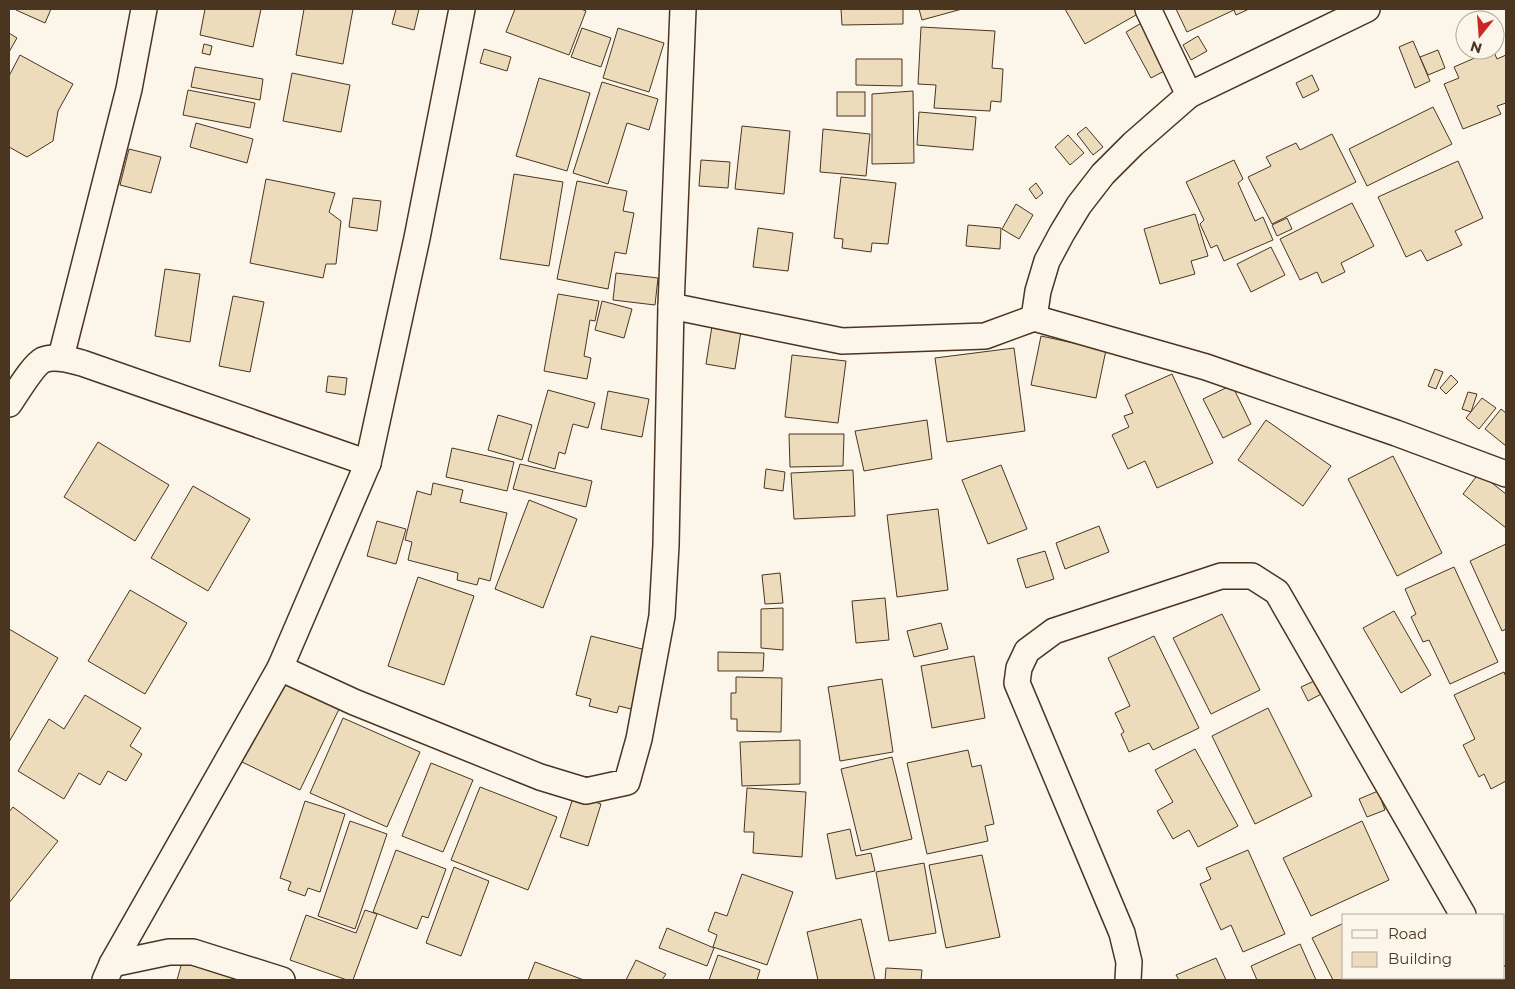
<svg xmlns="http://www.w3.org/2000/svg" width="1515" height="989" font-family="Montserrat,sans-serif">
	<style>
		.building { fill: #ecdcbc; stroke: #4a3520 }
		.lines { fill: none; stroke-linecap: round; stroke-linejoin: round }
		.street-casing { stroke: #4a3520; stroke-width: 28 }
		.street { stroke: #fbf6e9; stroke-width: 25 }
	</style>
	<rect width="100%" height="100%" fill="#fbf6e9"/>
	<g class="building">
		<path d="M17,9H51L45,23L16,10Z"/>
		<path d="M205,9H261L253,47L200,35Z"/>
		<path d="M304,9H353L343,64L296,55Z"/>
		<path d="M396,9H419L414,30L392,24Z"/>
		<path d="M515,9H581L586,11L569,55L506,32Z"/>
		<path d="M841,9H903V24L842,25Z"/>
		<path d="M919,9H962L922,20Z"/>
		<path d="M1065,9H1142L1143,11L1085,44Z"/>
		<path d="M1176,9H1249L1236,15L1234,10L1187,32Z"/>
		<path d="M1145,21L1170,68L1151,78L1126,32Z"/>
		<path d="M921,27L995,31L992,68L1003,69L1001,102L991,101L990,111L934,108L936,85L918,84Z"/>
		<path d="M582,28L611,38L601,67L571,57Z"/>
		<path d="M618,28L664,43L649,92L603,78Z"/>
		<path d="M9,33L17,38L9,52Z"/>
		<path d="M1198,36L1207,51L1191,60L1183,45Z"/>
		<path d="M1413,41L1430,81L1415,88L1399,47Z"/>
		<path d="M204,44L212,46L210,55L202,53Z"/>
		<path d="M484,49L511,57L507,71L480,63Z"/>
		<path d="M1438,50L1445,68L1428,75L1420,57Z"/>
		<path d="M1493,50L1497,59L1506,55V103L1497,106L1501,114L1463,129L1444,84L1459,78L1454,67Z"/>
		<path d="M20,55L73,84L58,111L53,141L27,157L9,147V76Z"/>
		<path d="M856,59H902V86L856,85Z"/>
		<path d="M195,67L263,79L260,100L191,87Z"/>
		<path d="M292,73L350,85L341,132L283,121Z"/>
		<path d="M1312,75L1319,90L1303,98L1296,83Z"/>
		<path d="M539,78L590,93L567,171L516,156Z"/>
		<path d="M602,82L658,99L649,130L627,123L608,184L573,173Z"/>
		<path d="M188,90L255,103L250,128L183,115Z"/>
		<path d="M913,91L914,163L872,164V94Z"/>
		<rect x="837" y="92" width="28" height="24"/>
		<path d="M1433,107L1452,144L1367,186L1349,149Z"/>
		<path d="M919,112L976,117L973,150L917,145Z"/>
		<path d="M196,123L253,139L247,163L190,147Z"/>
		<path d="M742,126L790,131L784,194L735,189Z"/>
		<path d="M1086,127L1103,147L1093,155L1077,134Z"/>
		<path d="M823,129L870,134L866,176L820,172Z"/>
		<path d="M1332,134L1356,182L1272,224L1248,177L1271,166L1266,157L1296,143L1300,150Z"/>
		<path d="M1068,135L1084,153L1070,165L1055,147Z"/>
		<path d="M129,149L161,157L151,193L120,185Z"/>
		<path d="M701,160L730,162L728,188L699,186Z"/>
		<path d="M1234,160L1243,179L1238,183L1255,221L1263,217L1273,240L1224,261L1217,245L1211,248L1200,224L1204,220L1186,182Z"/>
		<path d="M1458,161L1483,218L1455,231L1462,245L1427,261L1421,250L1406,257L1378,197Z"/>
		<path d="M514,174L563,182L549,266L500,259Z"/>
		<path d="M841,177L896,183L888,244L872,243L871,252L842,248L843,239L834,238Z"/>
		<path d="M266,179L335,193L329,212L341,221L336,264H326L323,278L250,263Z"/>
		<path d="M577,181L627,191L623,211L634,213L626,254L615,252L608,289L557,279Z"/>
		<path d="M1036,183L1043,193L1036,199L1029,189Z"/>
		<path d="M353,198L381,201L377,231L349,227Z"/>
		<path d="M1352,203L1374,246L1341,263L1345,272L1322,283L1317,272L1300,280L1280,239Z"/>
		<path d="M1016,204L1033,215L1019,239L1002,229Z"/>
		<path d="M1195,214L1208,256L1191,261L1195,274L1160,284L1144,229Z"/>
		<path d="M1287,218L1292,229L1277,236L1272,225Z"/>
		<path d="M968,225L1001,228L1000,249L966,246Z"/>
		<path d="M758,228L793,233L788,271L753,267Z"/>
		<path d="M1271,247L1285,275L1251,292L1237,264Z"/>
		<path d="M165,269L200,274L190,342L155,336Z"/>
		<path d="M616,273L658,278L655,305L613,300Z"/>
		<path d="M558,294L599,301L595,321L590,320L584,356L591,358L587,379L544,371Z"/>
		<path d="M233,296L264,302L250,372L219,366Z"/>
		<path d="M602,301L632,309L624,338L595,330Z"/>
		<path d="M712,326L741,331L735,369L706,364Z"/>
		<path d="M1041,336L1106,350L1096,398L1031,385Z"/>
		<path d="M1014,348L1025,431L947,442L935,358Z"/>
		<path d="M792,355L846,361L838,423L785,417Z"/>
		<path d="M1435,369L1443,372L1436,389L1428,386Z"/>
		<path d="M1172,374L1213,463L1157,488L1145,461L1128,469L1112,435L1129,427L1124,416L1133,413L1125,395Z"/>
		<path d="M1451,375L1458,382L1446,394L1440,388Z"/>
		<path d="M328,376L347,378L345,395L326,392Z"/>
		<path d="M1232,385L1251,424L1223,438L1203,399Z"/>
		<path d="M548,390L595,403L588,428L573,424L565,454L559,452L555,469L528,461Z"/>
		<path d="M608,391L649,399L642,437L601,429Z"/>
		<path d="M1468,392L1477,394L1471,412L1462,409Z"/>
		<path d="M1482,398L1496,408L1479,429L1466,418Z"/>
		<path d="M1501,409L1506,413V446L1485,429Z"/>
		<path d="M498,415L532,425L522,460L488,450Z"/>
		<path d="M927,420L932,459L864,471L855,431Z"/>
		<path d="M1266,420L1331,466L1303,506L1238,460Z"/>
		<path d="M789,434H844L843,466L790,467Z"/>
		<path d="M98,442L169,485L135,541L64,497Z"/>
		<path d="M452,448L514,462L507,491L446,477Z"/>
		<path d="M1393,456L1442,553L1397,576L1348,479Z"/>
		<path d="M520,464L592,481L586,507L513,489Z"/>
		<path d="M1001,465L1027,529L988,544L962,480Z"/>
		<path d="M766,469L785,472L783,491L764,488Z"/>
		<path d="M853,470L855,516L794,519L791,473Z"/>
		<path d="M1479,473L1506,494V528L1463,494Z"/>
		<path d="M433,483L463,490L460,502L507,513L490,581L479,578L477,585L457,580L458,573L408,560L412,542L405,540L417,491L431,495Z"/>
		<path d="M193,486L250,519L208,591L151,558Z"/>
		<path d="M529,500L577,519L543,608L495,589Z"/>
		<path d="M938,509L948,590L897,597L887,515Z"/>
		<path d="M377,521L406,529L396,564L367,556Z"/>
		<path d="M1099,526L1109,552L1065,569L1056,543Z"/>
		<path d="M1506,544V629L1502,631L1470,561Z"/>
		<path d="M1045,551L1054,579L1026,588L1017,559Z"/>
		<path d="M1454,567L1498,662L1450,684L1429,640L1423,642L1411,617L1416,614L1405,589Z"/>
		<path d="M780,573L783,603L765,604L762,575Z"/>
		<path d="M418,577L474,596L444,685L388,666Z"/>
		<path d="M130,590L187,623L145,694L88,661Z"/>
		<path d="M885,598L889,640L856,643L852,601Z"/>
		<path d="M783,608V650L761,648V609Z"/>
		<path d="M1394,611L1431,675L1401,693L1363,628Z"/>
		<path d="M1222,614L1260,690L1211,714L1173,638Z"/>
		<path d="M941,623L948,649L914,657L907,631Z"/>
		<path d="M9,629L58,658L9,742Z"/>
		<path d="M591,636L646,650L631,709L619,706L617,713L589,706L591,699L576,695Z"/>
		<path d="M1154,636L1199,728L1153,750L1149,743L1129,752L1121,734L1124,732L1115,713L1130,706L1108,658Z"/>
		<path d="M718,652L764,653L763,671H718Z"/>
		<path d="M974,656L985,718L932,728L921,666Z"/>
		<path d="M1504,672L1506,677V781L1491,789L1484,774L1479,777L1463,745L1475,739L1454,695Z"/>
		<path d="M280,676L341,705L300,790L240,761Z"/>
		<path d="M1325,676L1331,689L1308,701L1301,687Z"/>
		<path d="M736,677L782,678L781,732L737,731V719H731V693H736Z"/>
		<path d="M882,679L893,752L840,761L828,687Z"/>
		<path d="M85,695L141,728L130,746L142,754L126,781L108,771L100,785L79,773L64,799L18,771L49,719L64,729Z"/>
		<path d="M1268,708L1312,796L1255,824L1212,736Z"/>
		<path d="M343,718L420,752L387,827L310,793Z"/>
		<path d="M800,740V784L742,786L740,742Z"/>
		<path d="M1195,749L1238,826L1198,847L1189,830L1173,839L1157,811L1173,802L1155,770Z"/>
		<path d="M968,750L972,767L981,765L994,824L985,826L988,841L927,854L907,763Z"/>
		<path d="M892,757L912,839L861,851L841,769Z"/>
		<path d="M431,763L473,780L443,852L402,836Z"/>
		<path d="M480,787L557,817L528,890L451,860Z"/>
		<path d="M747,788L806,792L802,857L753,853L754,832H744Z"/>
		<path d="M1378,791L1385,810L1367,817L1359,799Z"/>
		<path d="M574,795L601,804L588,846L560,837Z"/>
		<path d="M305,801L345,814L320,892L308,888L305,896L288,890L291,882L280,878Z"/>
		<path d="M13,807L58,841L9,903V812Z"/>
		<path d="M350,821L387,834L355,929L318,916Z"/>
		<path d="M1362,821L1389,880L1311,916L1283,858Z"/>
		<path d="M850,829L856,856L871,853L875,871L836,879L827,834Z"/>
		<path d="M396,850L446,869L428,918L422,916L417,929L373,912Z"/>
		<path d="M1248,850L1285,934L1243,952L1231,925L1221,930L1200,884L1211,879L1206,868Z"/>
		<path d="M982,855L1000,937L946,948L929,865Z"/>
		<path d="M924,863L936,933L889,941L876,872Z"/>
		<path d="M454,867L489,881L461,956L426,943Z"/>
		<path d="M742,874L793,892L767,965L713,947L717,935L708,931L715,912L727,916Z"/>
		<path d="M365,910L377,914L353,980H347L290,960L306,915L356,933Z"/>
		<path d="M861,919L875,980H818L807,932Z"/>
		<path d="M1344,923V978H1393L1394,980H1333L1312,938Z"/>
		<path d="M667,928L714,948L707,966L659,948Z"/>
		<path d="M1300,944L1316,980H1257L1251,966Z"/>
		<path d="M718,955L760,970L757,980H709Z"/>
		<path d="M1216,958L1226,980H1179L1176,975Z"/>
		<path d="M636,960L666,974L662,980H626Z"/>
		<path d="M182,962L238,974L236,980H177Z"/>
		<path d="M535,962L584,980H528Z"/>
		<path d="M886,968L922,970L921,980H885Z"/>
	</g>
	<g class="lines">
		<defs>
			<g id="street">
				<path d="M1148,9L1189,95"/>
				<path d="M671,306L683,9"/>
				<path d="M1034,318L1038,291L1047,261L1062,233L1079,205L1103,174L1133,144L1189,95L1367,9"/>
				<path d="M61,357L129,89L144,9"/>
				<path d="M9,404C16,394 33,365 43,360C55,355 70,360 82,363L368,463"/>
				<path d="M280,668L354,702L540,777L586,791L627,782L639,739L662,616L666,545L671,306L842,341L985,336L1034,318L1206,367L1396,433L1506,474"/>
				<path d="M112,964L169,952H193L282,980"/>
				<path d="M1499,978L1501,980"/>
				<path d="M105,980L112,964L280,668L368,463L417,238L462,9"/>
				<path d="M1128,980L1129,962L1122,933L1017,683L1019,668L1027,651L1054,631L1221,576H1252L1277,592L1463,915"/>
			</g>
		</defs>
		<use href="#street" class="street-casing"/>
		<use href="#street" class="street"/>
	</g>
	<rect width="1515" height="989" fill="none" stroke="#4a3520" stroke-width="20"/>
	<rect x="1342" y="914" width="162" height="65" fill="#fbf6e9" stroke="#b4a999"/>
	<rect x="1352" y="930" width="25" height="8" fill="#fbf6e9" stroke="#b4a999"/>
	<text x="1388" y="939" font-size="15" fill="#4a3520">Road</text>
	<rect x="1352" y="952" width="25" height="15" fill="#ecdcbc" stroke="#b4a999"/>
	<text x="1388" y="964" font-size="15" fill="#4a3520">Building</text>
	<g transform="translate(1480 35) rotate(197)"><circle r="24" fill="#fbf6e9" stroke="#b4a999"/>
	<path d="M0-4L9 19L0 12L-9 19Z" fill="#c62828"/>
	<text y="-8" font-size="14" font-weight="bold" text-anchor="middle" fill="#4a3520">N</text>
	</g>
</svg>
